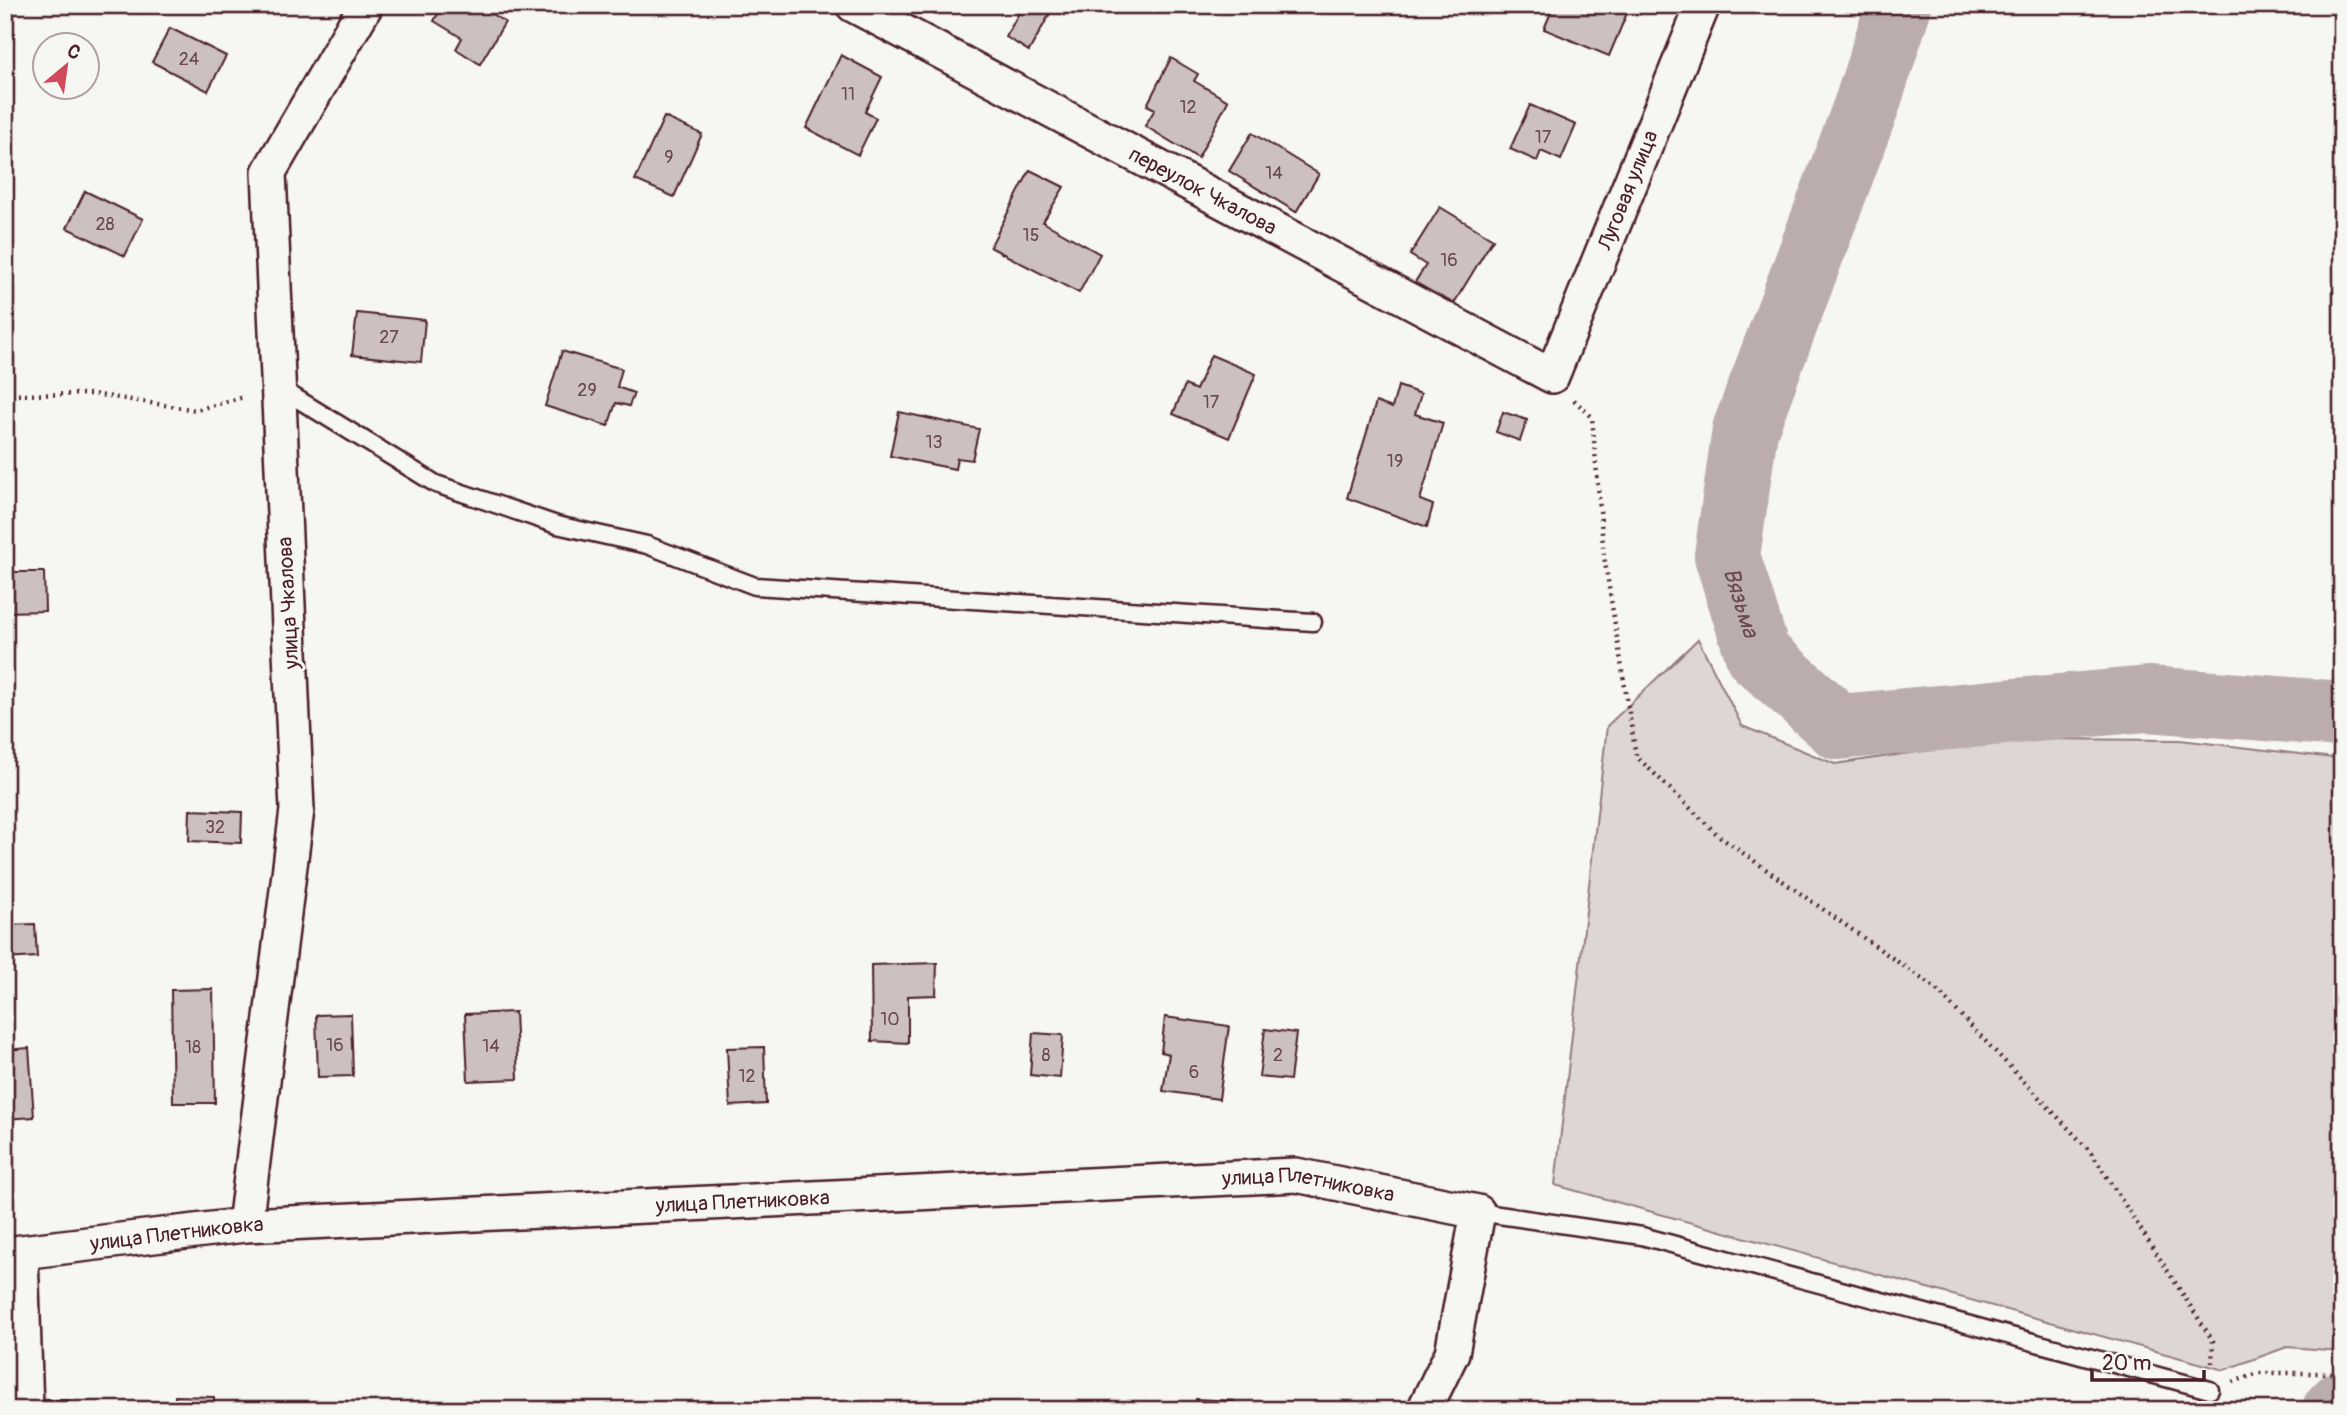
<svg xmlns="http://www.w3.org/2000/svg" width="2347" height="1415" font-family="Pangolin,sans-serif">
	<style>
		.green { fill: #ddd6d5; stroke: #947a80; stroke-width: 2 }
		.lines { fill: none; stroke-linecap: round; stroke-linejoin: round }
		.river { stroke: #bbadae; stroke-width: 66 }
		.building { fill: #ccc1c0; stroke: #4a1f2b; stroke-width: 2 }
		.service-casing { stroke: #4a1f2b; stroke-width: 21 }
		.minor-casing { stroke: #4a1f2b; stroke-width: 38 }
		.path { stroke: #4a1f2b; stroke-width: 4.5; stroke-dasharray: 2 5; stroke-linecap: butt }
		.service { stroke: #f6f6f2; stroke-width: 16 }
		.minor { stroke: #f6f6f2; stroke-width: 33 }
		.labels { text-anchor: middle; stroke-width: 6; stroke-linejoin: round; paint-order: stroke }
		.number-label { font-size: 18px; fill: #6a4850 }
		.street-label { font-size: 21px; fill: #4a1f2b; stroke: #f6f6f2 }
		.water-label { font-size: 23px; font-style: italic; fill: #6c4a52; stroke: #f6f6f2 }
	</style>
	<rect width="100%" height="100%" fill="#f6f6f2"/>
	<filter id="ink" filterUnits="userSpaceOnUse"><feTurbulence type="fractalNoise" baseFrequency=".0143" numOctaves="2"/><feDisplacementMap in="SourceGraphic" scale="14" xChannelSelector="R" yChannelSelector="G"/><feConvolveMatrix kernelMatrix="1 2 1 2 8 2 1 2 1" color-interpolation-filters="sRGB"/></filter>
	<g filter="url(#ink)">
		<path class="green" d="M1698,639L1742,726L1835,764L2006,739L2180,740L2342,759V1351L2287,1347L2224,1370L1555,1185L1607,726Z"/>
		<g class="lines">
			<g class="river">
				<path id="s1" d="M1899,5L1867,104L1745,430L1727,556L1758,655L1839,727L2148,699L2342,714"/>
				<path d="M2335,1410L2342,1403"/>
			</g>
		</g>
		<g class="building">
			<path d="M443,5H476L505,22L480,64L456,49L462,38L434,21Z"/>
			<path d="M938,5H955L950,13Z"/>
			<path d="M1023,5H1069L1064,15L1053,8L1029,51L1006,37Z"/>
			<path d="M1554,5H1609L1627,13L1609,56L1544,29Z"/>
			<path d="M170,28L226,56L208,91L152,62Z"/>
			<path d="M841,55L882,77L865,112L876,118L858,155L806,128Z"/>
			<path d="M1171,58L1198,74L1194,81L1228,101L1198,158L1145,126L1155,109L1147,105Z"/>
			<path d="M1530,105L1576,125L1561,160L1541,151L1537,161L1510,149Z"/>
			<path d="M664,117L702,134L674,197L635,180Z"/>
			<path d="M1252,133L1319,174L1296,212L1229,171Z"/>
			<path d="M1030,170L1064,187L1043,222L1100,254L1079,293L990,247Z"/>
			<path d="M85,191L143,219L125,256L67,228Z"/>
			<path d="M1440,207L1493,239L1453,305L1415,282L1426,265L1410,255Z"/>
			<path d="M357,313L425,320L421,362L352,355Z"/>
			<path d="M562,351L622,369L617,387L634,393L629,406L616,403L608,426L545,406Z"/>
			<path d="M1211,355L1256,374L1229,438L1173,414L1185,385L1196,390Z"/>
			<path d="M1398,386L1421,394L1415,414L1443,423L1420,500L1433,505L1427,527L1347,498L1376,402L1392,408Z"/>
			<path d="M899,412L979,429L972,460L957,458L955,469L890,456Z"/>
			<path d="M1503,412L1527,420L1520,441L1496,432Z"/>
			<path d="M5,572H44L45,611L5,612Z"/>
			<path d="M190,810L242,812L241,843L189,841Z"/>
			<path d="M35,924L37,957L5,959V925Z"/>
			<path d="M937,963L936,995L908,996V1043L872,1041L871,965Z"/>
			<path d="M213,989L215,1103H173L171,990Z"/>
			<path d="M515,1012L518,1079L468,1081L465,1014Z"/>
			<path d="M351,1014L353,1076L318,1077L316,1015Z"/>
			<path d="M1165,1017L1229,1026L1219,1099L1163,1091L1169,1054L1161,1052Z"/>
			<path d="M1265,1029L1296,1033L1290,1080L1259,1077Z"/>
			<path d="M1033,1033L1063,1035L1060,1078L1030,1075Z"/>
			<path d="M764,1047L766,1104L730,1106L727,1048Z"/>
			<path d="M29,1048L34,1117L5,1119V1050Z"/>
			<path d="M175,1396L214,1397V1410H175Z"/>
			<path d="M1196,1399L1234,1401V1410H1196Z"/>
			<rect x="30" y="1400" width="40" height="10"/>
			<path d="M1320,1404L1353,1406V1410H1320Z"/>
		</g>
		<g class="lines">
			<defs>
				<g id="service">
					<path d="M278,387L436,484L557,525L647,545L755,586L1313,622"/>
					<path d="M1478,1212L1642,1236L2210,1390"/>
				</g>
				<g id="minor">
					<path id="s2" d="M853,5L1552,376L1703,5"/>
					<path d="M245,1225L297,810L269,172L366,5"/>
					<path d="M21,1253L26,1410"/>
					<path id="s3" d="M5,1254L245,1225L1296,1175L1478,1212L1452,1353L1424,1410"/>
				</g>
			</defs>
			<use href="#service" class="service-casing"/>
			<use href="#minor" class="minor-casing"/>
			<g class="path">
				<path d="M5,398L9,395L93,394L196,410L244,397"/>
				<path d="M1574,400L1592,417L1604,556L1636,756L1720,837L1935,988L2090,1151L2213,1341L2212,1363"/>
				<path d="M2233,1382L2259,1373H2331L2342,1376"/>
			</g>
			<use href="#service" class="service"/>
			<use href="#minor" class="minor"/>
		</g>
	</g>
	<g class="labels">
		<g class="number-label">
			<text x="189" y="65">24</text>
			<text x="848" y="100">11</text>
			<text x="1188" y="113">12</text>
			<text x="1543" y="143">17</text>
			<text x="669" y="163">9</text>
			<text x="1274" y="179">14</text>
			<text x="105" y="230">28</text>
			<text x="1031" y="241">15</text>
			<text x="1449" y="266">16</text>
			<text x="389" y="343">27</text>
			<text x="587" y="396">29</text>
			<text x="1211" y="408">17</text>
			<text x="934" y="448">13</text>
			<text x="1395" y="467">19</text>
			<text x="215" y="833">32</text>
			<text x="890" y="1025">10</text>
			<text x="335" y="1051">16</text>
			<text x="491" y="1052">14</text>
			<text x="193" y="1053">18</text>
			<text x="1046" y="1061">8</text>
			<text x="1278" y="1061">2</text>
			<text x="1194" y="1078">6</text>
			<text x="747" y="1082">12</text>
		</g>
		<g class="street-label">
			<text dy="7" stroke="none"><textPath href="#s2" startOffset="396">переулок Чкалова</textPath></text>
			<text dy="7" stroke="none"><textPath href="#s2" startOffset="992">Луговая улица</textPath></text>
			<text transform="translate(288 603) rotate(-93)" y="7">улица Чкалова</text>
			<text dy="7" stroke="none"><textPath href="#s3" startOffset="1307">улица Плетниковка</textPath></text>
			<text dy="7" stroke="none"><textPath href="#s3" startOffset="740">улица Плетниковка</textPath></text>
			<text dy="7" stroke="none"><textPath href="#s3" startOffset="173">улица Плетниковка</textPath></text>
		</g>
		<g class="water-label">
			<text dy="8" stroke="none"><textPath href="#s1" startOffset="628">Вязьма</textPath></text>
		</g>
	</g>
	<rect width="2347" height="1415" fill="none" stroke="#f6f6f2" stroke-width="28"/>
	<rect x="14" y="14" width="2319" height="1387" fill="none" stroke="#4a1f2b" stroke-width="2.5" filter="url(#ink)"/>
	<g transform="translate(66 66) rotate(29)"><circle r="33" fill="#f6f6f2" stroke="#b1a0a2" stroke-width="2"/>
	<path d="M0-5L12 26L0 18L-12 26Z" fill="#d1495b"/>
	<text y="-10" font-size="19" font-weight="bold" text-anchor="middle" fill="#4a1f2b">С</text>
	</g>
	<path d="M2092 1370v10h112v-10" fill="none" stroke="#4a1f2b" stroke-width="3.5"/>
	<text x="2102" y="1370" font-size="21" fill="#4a1f2b" stroke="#f6f6f2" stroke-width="5" paint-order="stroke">20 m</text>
</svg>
